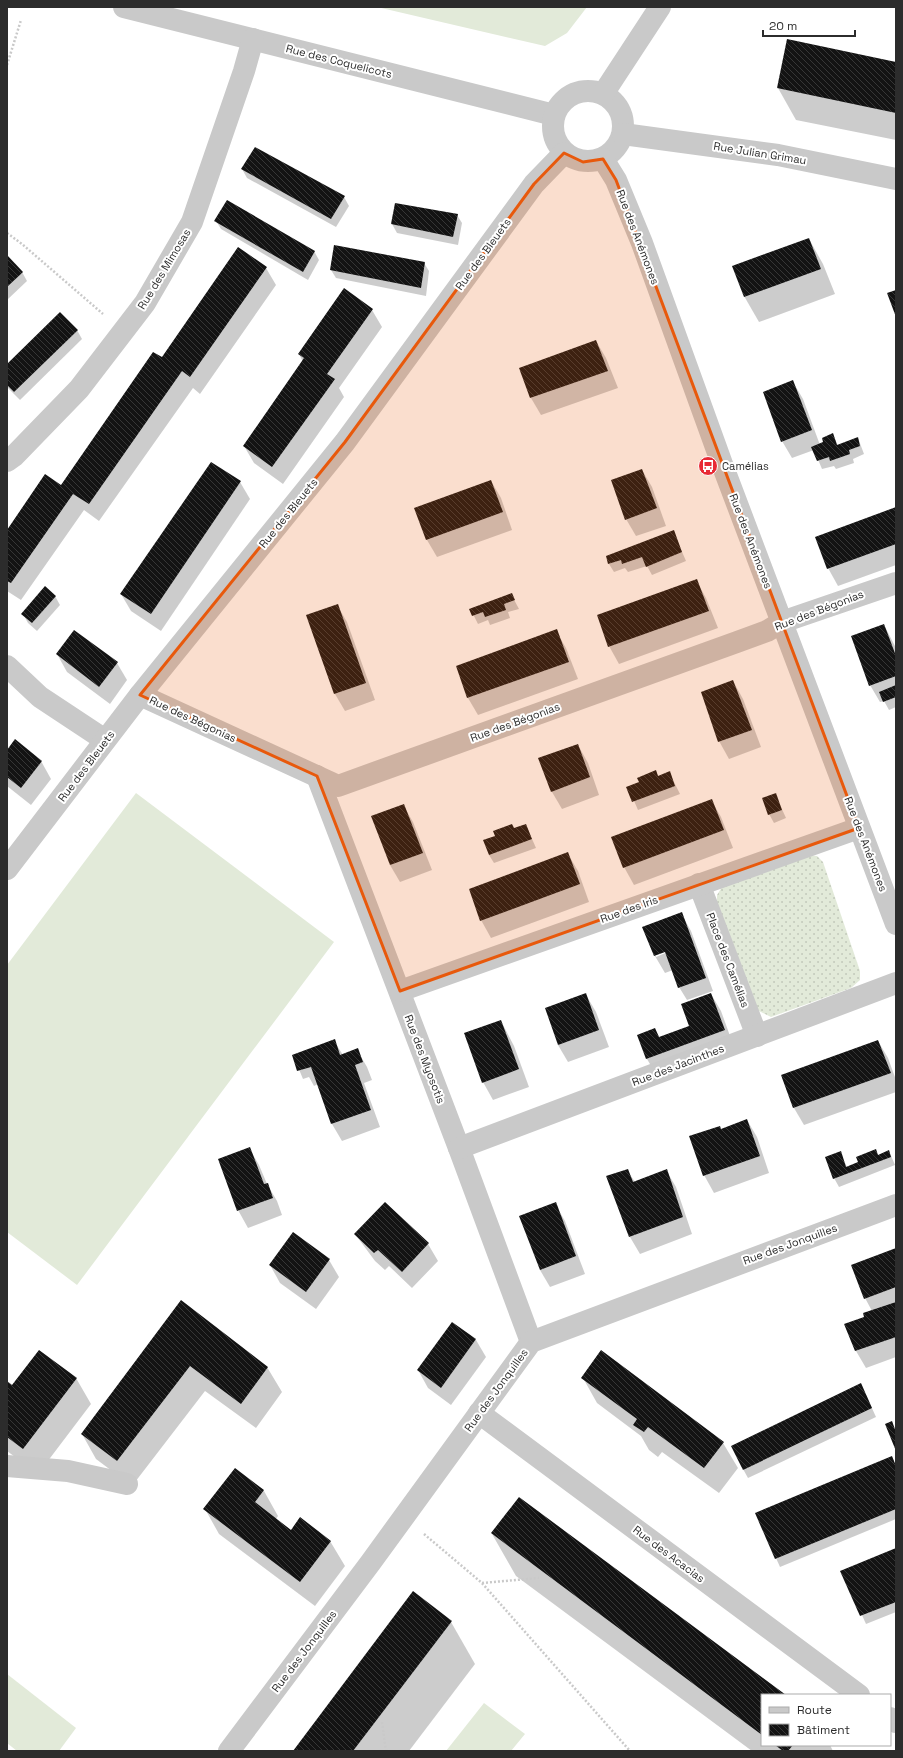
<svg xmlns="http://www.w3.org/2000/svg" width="903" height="1758" font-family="'Space Grotesk',sans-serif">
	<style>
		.grass { fill: url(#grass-dots) }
		.pitch { fill: #e2ead9 }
		.shadow { fill: #0003; fill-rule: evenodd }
		.building { fill: url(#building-back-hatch) }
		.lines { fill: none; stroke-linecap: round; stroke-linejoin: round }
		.path { stroke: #c9c9c9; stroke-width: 2.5; stroke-dasharray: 2 2; stroke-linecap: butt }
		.minor { stroke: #c9c9c9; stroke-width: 22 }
		.marked { fill: #e8590c; fill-opacity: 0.2; stroke: #e8590c; stroke-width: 3; stroke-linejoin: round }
		.labels { text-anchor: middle; stroke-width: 4; stroke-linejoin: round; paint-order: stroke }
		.street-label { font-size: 11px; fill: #2c2c2c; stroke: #fff }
		.poi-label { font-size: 11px; fill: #2c2c2c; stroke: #fff; text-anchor: start }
	</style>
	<defs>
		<pattern id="grass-dots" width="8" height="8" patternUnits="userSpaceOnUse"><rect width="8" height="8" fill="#e2ead9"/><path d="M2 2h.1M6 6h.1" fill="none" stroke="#c2c9ba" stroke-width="1.8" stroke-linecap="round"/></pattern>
		<pattern id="building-back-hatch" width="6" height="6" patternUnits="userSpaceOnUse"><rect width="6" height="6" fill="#131313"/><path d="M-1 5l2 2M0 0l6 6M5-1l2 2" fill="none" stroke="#363636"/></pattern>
	</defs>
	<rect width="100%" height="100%" fill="#fff"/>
	<path class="grass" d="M808,855L817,856L823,862L860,971V980L851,988L771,1017L757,1010L717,903V895L722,887Z"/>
	<g class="pitch">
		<path d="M377,7H587L567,33L545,46Z"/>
		<path d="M136,793L334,942L77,1285L7,1232V965Z"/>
		<path d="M7,1674L76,1728L59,1751H17L7,1743Z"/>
		<path d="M484,1703L525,1734L511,1751H446Z"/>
	</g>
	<g class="shadow">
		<path d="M788,40L896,63V140L796,120L778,88Z"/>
		<path d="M242,169L344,197L349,206L336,227L247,178Z"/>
		<path d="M396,204L457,215L462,223L458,245L397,233L392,224Z"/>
		<path d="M216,221L314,251L319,260L308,280L221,229Z"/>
		<path d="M809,239L823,264L835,294L759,322L744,296Z"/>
		<path d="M7,257L22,272L27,281L7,300Z"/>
		<path d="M424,263L429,271L426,296L336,278L331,270Z"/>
		<path d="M266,268L276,285L200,394L193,388L99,521L84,510L21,600L7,591V531L61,486L162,359Z"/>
		<path d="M372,310L382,327L339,388L344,397L283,484L254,463L244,446L303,362L299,354Z"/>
		<path d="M77,330L82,339L20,400L7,387V365Z"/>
		<path d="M596,341L606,358L618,388L541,415L531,398Z"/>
		<path d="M793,382L803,399L820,445L824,443L833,434L838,446L858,438L864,454L853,459L854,463L836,469L834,466L822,469L814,450L792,458L782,441Z"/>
		<path d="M211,463L240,482L250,499L161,631L131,611L121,594Z"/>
		<path d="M642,470L652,487L666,526L636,536L626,519Z"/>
		<path d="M491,481L501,498L512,530L437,557L427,540L416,508Z"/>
		<path d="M896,509V565L838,586L828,568Z"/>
		<path d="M673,531L686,561L652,575L647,566L628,572L625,568L614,572L609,564Z"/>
		<path d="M696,580L706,598L718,628L619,664L609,646Z"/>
		<path d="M511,594L519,609L508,612L510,618L490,625L488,620L478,624L471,610Z"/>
		<path d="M55,596L60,605L37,631L28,623L23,614Z"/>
		<path d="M337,605L347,622L375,700L345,711L335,694Z"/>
		<path d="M884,625L896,648V707L889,710L884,701L880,702L870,685Z"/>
		<path d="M556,631L566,648L578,679L478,715L468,698L457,667Z"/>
		<path d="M57,654L117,663L127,680L110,704L67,672Z"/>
		<path d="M733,681L743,699L761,747L729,759L719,741Z"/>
		<path d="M578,745L588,763L599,795L562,809L552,792L539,759Z"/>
		<path d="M7,751L41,761L51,779L31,805L7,786Z"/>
		<path d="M656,772L659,777L669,772L680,794L638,810L628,787L640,783Z"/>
		<path d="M775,794L786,818L774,823L769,814Z"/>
		<path d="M711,800L721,817L733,848L634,885L624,867Z"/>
		<path d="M403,805L413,822L432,870L400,882L390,865Z"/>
		<path d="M526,825L536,848L494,863L489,855L496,836Z"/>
		<path d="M568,854L578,871L589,902L491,938L481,920Z"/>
		<path d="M681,913L691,931L713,991L687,1000L679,987L673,970L665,973L655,956L644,927ZM669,949L670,951L656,957V955Z"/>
		<path d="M711,994L721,1011L734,1047L657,1076L647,1059L638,1035L655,1030L660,1038L691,1026Z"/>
		<path d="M586,995L596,1012L609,1047L568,1062L558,1045Z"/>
		<path d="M501,1021L514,1046L529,1087L493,1100L483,1082Z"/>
		<path d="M334,1041L343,1055L357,1050L367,1067L372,1080L364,1083L380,1127L342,1141L332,1124L318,1084L314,1086L309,1077L303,1079L293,1055Z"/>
		<path d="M878,1041L888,1058L896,1080V1092L804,1125L794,1108L783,1075Z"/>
		<path d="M747,1120L757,1137L769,1173L714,1193L704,1175L721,1130Z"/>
		<path d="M249,1148L259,1165L267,1184L277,1201L282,1215L248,1228L238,1210Z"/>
		<path d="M875,1150L878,1156L889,1151L895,1165L839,1187L834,1178L840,1152L847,1167L860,1162Z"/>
		<path d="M627,1170L635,1182L666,1170L676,1187L692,1234L640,1254L630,1237Z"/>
		<path d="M555,1204L565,1221L585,1274L550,1287L540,1270Z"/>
		<path d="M293,1233L329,1260L339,1277L316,1309L280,1283L270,1265Z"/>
		<path d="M355,1234L428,1244L438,1261L412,1288L389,1266L385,1270L375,1261Z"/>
		<path d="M896,1249V1357L866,1368L856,1351L846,1325L865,1318L872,1311L865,1298Z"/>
		<path d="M181,1302L267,1367L282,1392L256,1428L205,1391L132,1486L96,1459L82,1434Z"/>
		<path d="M452,1323L476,1340L486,1357L451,1405L428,1388L418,1370Z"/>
		<path d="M76,1378L91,1404L38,1474L7,1451V1383L12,1387Z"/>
		<path d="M583,1378L723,1443L738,1468L719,1493L662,1452L658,1457L649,1450L641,1436L597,1403Z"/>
		<path d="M861,1384L876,1417L748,1478L743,1469Z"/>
		<path d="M892,1458L896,1465V1519L780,1567L776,1558Z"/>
		<path d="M235,1469L264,1491L278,1516L276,1519L292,1531L330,1541L345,1566L315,1606L219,1534L205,1509Z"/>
		<path d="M492,1534L784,1695H762V1745H830L833,1751H752L516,1576Z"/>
		<path d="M896,1549V1612L866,1624L842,1571Z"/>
		<path d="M451,1622L475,1664L409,1751H294Z"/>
	</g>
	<g class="building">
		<path d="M787,39L896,62V113L777,88Z"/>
		<path d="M255,147L345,196L331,219L241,169Z"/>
		<path d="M227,200L315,251L303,272L214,221Z"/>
		<path d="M395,203L458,214L453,237L391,224Z"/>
		<path d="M809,238L821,269L744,297L732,266Z"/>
		<path d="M334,245L425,262L421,288L330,270Z"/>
		<path d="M238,247L267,267L190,377L182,371L89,504L73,494L11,583L7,581V530L45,474L61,485L153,352L162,357Z"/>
		<path d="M7,255L23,272L7,287Z"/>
		<path d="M344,288L373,309L327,374L335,379L272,467L243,446L304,358L298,354Z"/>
		<path d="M896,290V317L887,293Z"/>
		<path d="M60,312L78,330L14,392L7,385V364Z"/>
		<path d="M596,340L608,371L530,398L519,368Z"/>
		<path d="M793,380L812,430L781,442L763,392Z"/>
		<path d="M833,433L837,445L858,437L860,446L849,450L850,454L830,461L829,457L817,461L811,447L823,442L822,438Z"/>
		<path d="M211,462L241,481L151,614L120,594Z"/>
		<path d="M642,469L657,508L625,520L611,480Z"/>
		<path d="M491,480L503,512L426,540L414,508Z"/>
		<path d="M896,507V544L827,569L815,537Z"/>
		<path d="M674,530L682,552L646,567L642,557L622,564L621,560L608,564L606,556Z"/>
		<path d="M697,579L709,611L608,647L597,615Z"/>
		<path d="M45,586L56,596L32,623L21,614Z"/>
		<path d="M512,593L515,600L504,604L506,610L485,617L483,612L472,616L469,609Z"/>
		<path d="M338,604L366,683L334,694L306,615Z"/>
		<path d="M884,624L896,656V676L869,686L851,636Z"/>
		<path d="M557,629L569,662L467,698L456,666Z"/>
		<path d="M74,630L118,662L99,687L56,654Z"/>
		<path d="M733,680L752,730L718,742L701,692Z"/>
		<path d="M896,685V697L883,702L879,692Z"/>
		<path d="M15,739L42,761L21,788L7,777V750Z"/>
		<path d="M578,744L590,777L551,792L538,758Z"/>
		<path d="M656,770L658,776L670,771L675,786L632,802L626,787L639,782L637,778Z"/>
		<path d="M776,793L782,810L768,815L762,798Z"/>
		<path d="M712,799L724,830L623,868L611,837Z"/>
		<path d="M404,804L423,853L390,865L371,816Z"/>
		<path d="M512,824L514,828L526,824L532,839L489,855L483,840L495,836L493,831Z"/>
		<path d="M568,852L580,884L480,921L469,889Z"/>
		<path d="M682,912L706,978L678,988L665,952L654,956L642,927Z"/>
		<path d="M586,993L599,1030L558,1045L545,1008Z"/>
		<path d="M711,993L725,1030L646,1059L637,1035L655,1028L659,1037L689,1026L681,1004Z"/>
		<path d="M501,1020L519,1069L482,1083L464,1033Z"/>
		<path d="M335,1039L340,1055L358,1048L363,1062L355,1065L371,1110L331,1124L311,1067L297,1071L292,1055Z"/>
		<path d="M878,1040L891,1073L793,1108L781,1075Z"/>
		<path d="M747,1119L760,1156L703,1176L689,1136L720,1126L721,1129Z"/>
		<path d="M250,1147L264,1184L268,1183L273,1198L237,1211L218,1159Z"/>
		<path d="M876,1149L878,1155L889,1150L891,1157L833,1179L825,1157L841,1151L846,1167L858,1162L856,1157Z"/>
		<path d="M628,1169L633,1182L667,1169L683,1217L629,1237L606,1176Z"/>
		<path d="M385,1202L429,1243L402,1272L378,1250L374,1253L354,1234Z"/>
		<path d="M556,1202L576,1256L540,1270L519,1216Z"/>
		<path d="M293,1232L330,1259L306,1292L269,1265Z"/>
		<path d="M896,1248V1287L864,1299L851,1265Z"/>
		<path d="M181,1300L268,1367L241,1404L190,1366L117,1461L81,1434Z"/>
		<path d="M896,1302V1337L855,1351L844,1324L864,1317L863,1313Z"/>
		<path d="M452,1322L476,1339L441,1388L417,1370Z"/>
		<path d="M39,1350L77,1378L23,1449L7,1437V1381L12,1385Z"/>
		<path d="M601,1350L724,1442L704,1468L648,1427L644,1432L633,1425L637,1419L581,1378Z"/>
		<path d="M861,1383L872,1408L743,1470L731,1446Z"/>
		<path d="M892,1421L896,1432V1451L885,1424Z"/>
		<path d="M892,1456L896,1466V1509L775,1559L755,1513Z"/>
		<path d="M235,1468L264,1490L255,1502L291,1530L300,1517L331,1541L300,1582L203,1509Z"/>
		<path d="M519,1497L786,1695H762V1735L491,1533Z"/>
		<path d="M896,1548V1602L860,1616L840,1571Z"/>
		<path d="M413,1591L452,1621L353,1751H293Z"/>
		<path d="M775,1745H793L788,1751H783Z"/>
	</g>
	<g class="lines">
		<g class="path">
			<path d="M7,65L21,20"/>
			<path d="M7,233L22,244L103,314"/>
			<path d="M424,1534L482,1583L630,1751"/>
			<path d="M482,1583L539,1578"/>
			<path d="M382,1722L386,1751"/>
		</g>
		<g class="minor">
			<path d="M124,7L554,115"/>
			<circle cx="588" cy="126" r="35"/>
			<path d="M603,94L660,7"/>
			<path d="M623,134L778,155L896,179"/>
			<path d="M603,159L616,180L642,243L722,464L896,924"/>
			<path d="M7,461L14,456L79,389L145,303L192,222L244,71L253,39"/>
			<path d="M7,666L40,697L105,740"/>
			<path d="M140,695L338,786L737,642L767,631L782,622L896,583"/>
			<path d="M317,776L459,1148L531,1342"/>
			<path d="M7,869L140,695L345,442L534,184L564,153"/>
			<path d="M699,884L757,1036"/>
			<path d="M400,991L859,828"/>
			<path d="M459,1148L896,983"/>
			<path d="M479,1413L859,1695"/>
			<path d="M7,1466L68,1471L127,1484"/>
			<path d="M890,1718L896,1722"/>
			<path d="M229,1751L371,1562L531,1342L896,1205"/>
		</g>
	</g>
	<path class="marked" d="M564,153L583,162L603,159L616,180L859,828L400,991L317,776L140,695L345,442L534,184Z"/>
	<defs>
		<symbol id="bus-disc" viewBox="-11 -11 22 22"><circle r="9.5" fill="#e82a35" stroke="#fff"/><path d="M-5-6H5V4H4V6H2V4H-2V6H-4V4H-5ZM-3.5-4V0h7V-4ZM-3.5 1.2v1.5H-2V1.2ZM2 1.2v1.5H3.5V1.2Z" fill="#fff"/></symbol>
	</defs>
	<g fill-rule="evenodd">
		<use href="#bus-disc" x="697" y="455" width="22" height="22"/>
	</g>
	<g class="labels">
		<g class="street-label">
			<text transform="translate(339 61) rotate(14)" y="4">Rue des Coquelicots</text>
			<text transform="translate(760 153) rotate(9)" y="4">Rue Julian Grimau</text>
			<text transform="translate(638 237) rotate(69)" y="4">Rue des Anémones</text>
			<text transform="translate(483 254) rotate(-54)" y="4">Rue des Bleuets</text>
			<text transform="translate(164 269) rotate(-59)" y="4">Rue des Mimosas</text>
			<text transform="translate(288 513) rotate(-51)" y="4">Rue des Bleuets</text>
			<text transform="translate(751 541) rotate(69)" y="4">Rue des Anémones</text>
			<text transform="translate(819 610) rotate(-21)" y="4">Rue des Bégonias</text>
			<text transform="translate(193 719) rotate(25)" y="4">Rue des Bégonias</text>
			<text transform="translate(515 722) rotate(-20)" y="4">Rue des Bégonias</text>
			<text transform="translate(86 766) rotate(-53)" y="4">Rue des Bleuets</text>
			<text transform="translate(866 844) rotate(69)" y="4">Rue des Anémones</text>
			<text transform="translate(629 909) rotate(-20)" y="4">Rue des Iris</text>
			<text transform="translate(728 960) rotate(69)" y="4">Place des Camélias</text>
			<text transform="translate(425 1059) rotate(69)" y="4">Rue des Myosotis</text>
			<text transform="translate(678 1065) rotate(-21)" y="4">Rue des Jacinthes</text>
			<text transform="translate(790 1244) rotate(-20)" y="4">Rue des Jonquilles</text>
			<text transform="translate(496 1390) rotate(-54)" y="4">Rue des Jonquilles</text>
			<text transform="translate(669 1554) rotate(37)" y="4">Rue des Acacias</text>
			<text transform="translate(304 1651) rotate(-53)" y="4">Rue des Jonquilles</text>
		</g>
		<g class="poi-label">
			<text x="722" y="470">Camélias</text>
		</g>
	</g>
	<rect width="903" height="1758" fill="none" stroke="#2c2c2c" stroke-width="16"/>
	<rect x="761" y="1694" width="130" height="52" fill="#ffffff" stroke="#ababab"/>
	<rect x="769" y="1707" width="20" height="6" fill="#c9c9c9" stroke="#ababab"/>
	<text x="797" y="1714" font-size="12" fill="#2c2c2c">Route</text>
	<rect x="769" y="1724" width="20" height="12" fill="url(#building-back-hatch)" stroke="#ababab"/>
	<text x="797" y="1734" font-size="12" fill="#2c2c2c">Bâtiment</text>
	<path d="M763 30v6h92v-6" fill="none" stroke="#2c2c2c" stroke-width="2"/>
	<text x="769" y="30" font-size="12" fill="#2c2c2c" stroke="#ffffff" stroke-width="3" paint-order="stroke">20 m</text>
</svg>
